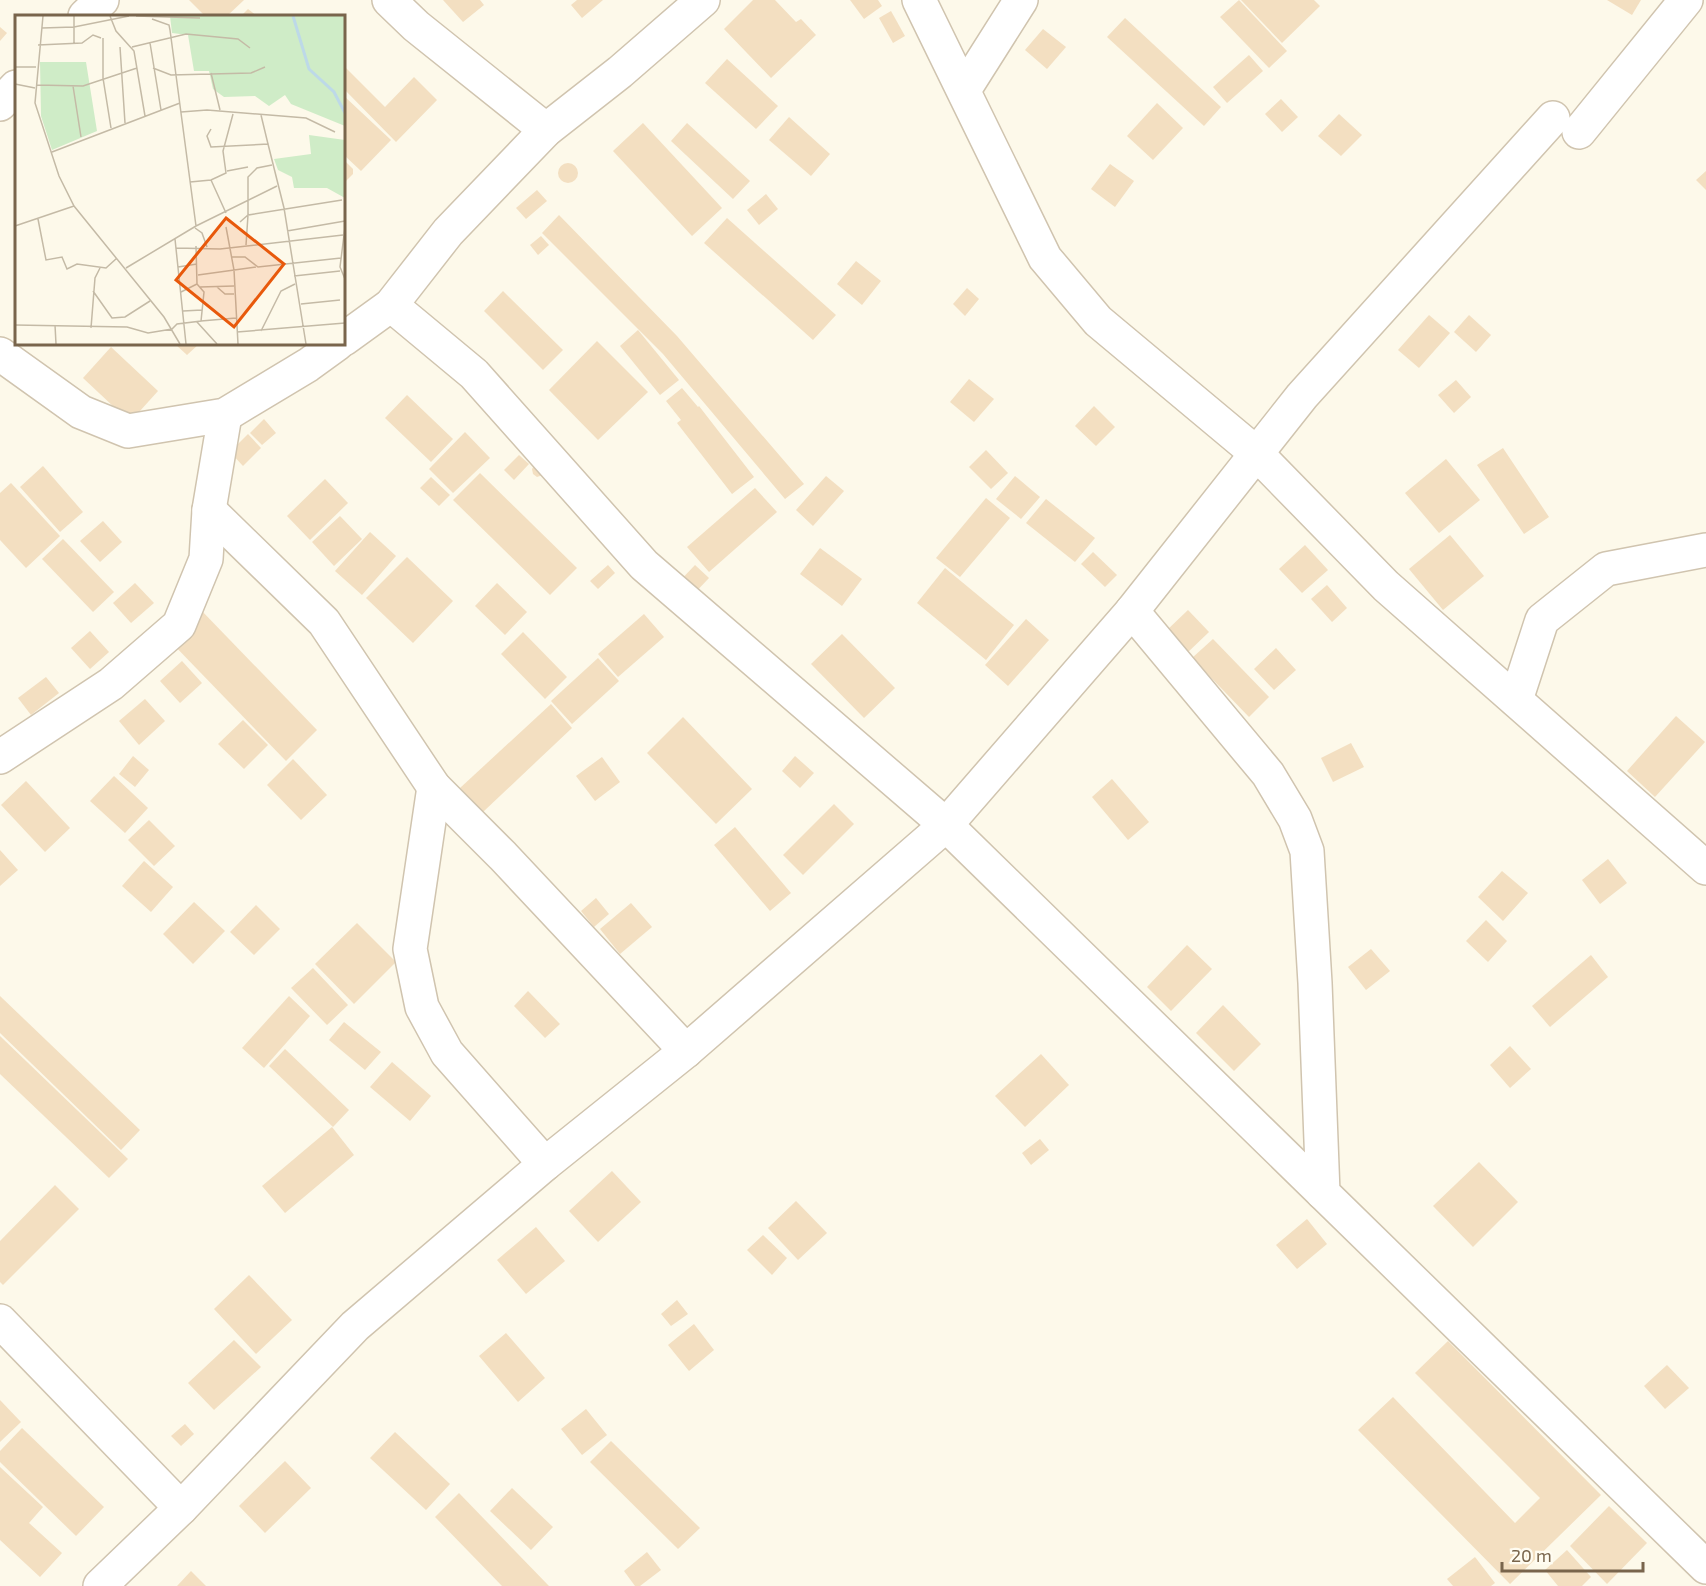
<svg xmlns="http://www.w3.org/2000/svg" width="1706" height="1586" font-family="'Exo 2',sans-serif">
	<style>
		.building { fill: #f3dfc1 }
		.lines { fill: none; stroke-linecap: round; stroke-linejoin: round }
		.street-casing { stroke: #d0c4af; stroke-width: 36 }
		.street { stroke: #fff; stroke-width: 33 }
		.inset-river { fill: none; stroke: #bdd9e8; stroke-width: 3 }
		.inset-road { fill: none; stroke: #c4baa6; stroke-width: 1.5 }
		.view { fill: #e8590c; fill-opacity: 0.15; stroke: #e8590c; stroke-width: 3 }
		.inset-edge { fill: none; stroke: #79654c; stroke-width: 3 }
	</style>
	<rect width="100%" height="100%" fill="#fdf9ea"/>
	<g class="building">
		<path d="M189,0H244L227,16H205Z"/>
		<path d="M443,0H480L484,5L463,22Z"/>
		<path d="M577,0H603L582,18L571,5Z"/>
		<path d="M753,0H775L796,22L801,19L816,35L771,78L724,29Z"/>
		<path d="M850,0H878L882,6L864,19Z"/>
		<path d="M1239,0L1287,51L1269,68L1220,17Z"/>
		<path d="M1241,0H1314L1320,6L1282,43Z"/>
		<path d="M1607,0H1641L1632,15Z"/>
		<path d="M248,9L257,16H241Z"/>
		<path d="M891,11L905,36L893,43L879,18Z"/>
		<path d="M1125,18L1221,107L1204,126L1107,37Z"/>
		<path d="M0,27L7,33L0,41Z"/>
		<path d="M1043,29L1066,47L1047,69L1025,50Z"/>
		<path d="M1249,55L1263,71L1227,103L1213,87Z"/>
		<path d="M727,59L778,106L756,129L705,83Z"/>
		<path d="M344,66L385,107L414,77L437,100L396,142L344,89Z"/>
		<path d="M344,96L391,140L361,171L344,155Z"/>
		<path d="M1281,99L1298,117L1282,132L1265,114Z"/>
		<path d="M1157,103L1183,128L1153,160L1127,136Z"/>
		<path d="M1339,114L1362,135L1341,156L1318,136Z"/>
		<path d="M789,117L830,154L811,176L769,140Z"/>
		<path d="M643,123L722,208L692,236L613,151Z"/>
		<path d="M687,123L750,181L733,199L671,141Z"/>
		<path d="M344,160L353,169V174L344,183Z"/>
		<circle cx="568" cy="173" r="10"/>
		<path d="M1110,164L1134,181L1115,207L1091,189Z"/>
		<path d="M1706,171V190L1696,180Z"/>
		<path d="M537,190L547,201L526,219L516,208Z"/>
		<path d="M766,194L778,209L759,225L747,210Z"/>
		<path d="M559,215L677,336L804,484L785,499L663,354L542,233Z"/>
		<path d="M727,218L836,315L813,340L704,243Z"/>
		<path d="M541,236L549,245L538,255L530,245Z"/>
		<path d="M856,261L881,281L862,305L837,284Z"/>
		<path d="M967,288L979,299L965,316L953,304Z"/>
		<path d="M503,291L563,350L543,370L484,311Z"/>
		<path d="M1429,315L1450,333L1419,368L1398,350Z"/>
		<path d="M1469,315L1491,335L1476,352L1454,332Z"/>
		<path d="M638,330L679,380L660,395L620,346Z"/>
		<path d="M597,341L648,392L598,440L549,390Z"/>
		<path d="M175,344H199L187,355Z"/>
		<path d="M111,347L158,391L130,422L83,378Z"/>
		<path d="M969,379L994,399L974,422L950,402Z"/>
		<path d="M1456,380L1471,397L1454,413L1438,395Z"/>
		<path d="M682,388L698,407L699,406L754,477L732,494L677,423L681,420L666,401Z"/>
		<path d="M407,395L453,439L431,462L385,418Z"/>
		<path d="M1094,406L1115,427L1096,446L1075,426Z"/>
		<path d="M264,419L276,433L262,445L250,433Z"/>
		<path d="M465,432L490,458L453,493L429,469Z"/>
		<path d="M248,434L261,448L243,466L230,452Z"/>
		<path d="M1503,448L1549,517L1524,534L1477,465Z"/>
		<path d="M986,450L1008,473L991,489L969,467Z"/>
		<path d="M519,455L529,464L514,480L504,470Z"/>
		<path d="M1446,459L1480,500L1439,533L1405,493Z"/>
		<path d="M535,464L543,475L537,477L533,474L532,469Z"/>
		<path d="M43,466L83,512L60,532L20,487Z"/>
		<path d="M480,473L577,568L550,595L453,500Z"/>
		<path d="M826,476L844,491L813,526L796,510Z"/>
		<path d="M1015,476L1040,497L1021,519L996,499Z"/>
		<path d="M431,477L450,495L439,506L420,488Z"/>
		<path d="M325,479L348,503L310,540L287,516Z"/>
		<path d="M11,483L60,536L26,568L0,540V493Z"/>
		<path d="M755,488L777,512L709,572L687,547Z"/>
		<path d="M986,498L1010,518L960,577L936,558Z"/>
		<path d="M1046,499L1095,538L1075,562L1026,523Z"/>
		<path d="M340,516L362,539L334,566L312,542Z"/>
		<path d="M103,521L122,542L100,562L80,541Z"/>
		<path d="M370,532L396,556L362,595L335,571Z"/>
		<path d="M1450,535L1484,576L1443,610L1409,569Z"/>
		<path d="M63,539L114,592L93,612L42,559Z"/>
		<path d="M1305,545L1328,570L1302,593L1279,569Z"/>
		<path d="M820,548L862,579L842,606L800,574Z"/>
		<path d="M1093,552L1117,575L1105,587L1081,564Z"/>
		<path d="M407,557L453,601L413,643L366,598Z"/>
		<path d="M608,565L615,573L598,589L590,581Z"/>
		<path d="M695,565L709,578L690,598L676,585Z"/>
		<path d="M945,568L1014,625L986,660L917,603Z"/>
		<path d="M135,583L154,603L131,623L113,603Z"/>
		<path d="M497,583L527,612L505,635L475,606Z"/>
		<path d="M1327,585L1347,608L1332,622L1311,599Z"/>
		<path d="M200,609L317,730L286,761L169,640Z"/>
		<path d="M1188,610L1209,632L1186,654L1165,632Z"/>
		<path d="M644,614L664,637L618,677L598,654Z"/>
		<path d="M1026,619L1049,640L1008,686L985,665Z"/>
		<path d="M90,631L109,652L90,669L71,648Z"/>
		<path d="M523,632L567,677L545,699L501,654Z"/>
		<path d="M842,634L895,688L864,718L811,664Z"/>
		<path d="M1213,639L1269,697L1249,717L1192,658Z"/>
		<path d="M1276,648L1296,670L1274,690L1254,669Z"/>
		<path d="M598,658L619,681L572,724L551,701Z"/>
		<path d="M182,661L202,683L180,703L160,681Z"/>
		<path d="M46,677L59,693L31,715L18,698Z"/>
		<path d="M145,699L165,721L139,745L119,721Z"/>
		<path d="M551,704L572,728L483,812L460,788Z"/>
		<path d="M1676,716L1705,742L1655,797L1627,771Z"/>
		<path d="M683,717L752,789L716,824L647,753Z"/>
		<path d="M243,720L268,745L244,769L218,744Z"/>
		<path d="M1351,743L1364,767L1333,782L1321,758Z"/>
		<path d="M133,756L149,770L135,787L119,774Z"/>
		<path d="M795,756L814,773L800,788L782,771Z"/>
		<path d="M602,757L620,782L595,801L576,776Z"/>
		<path d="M293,759L327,795L301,820L267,785Z"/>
		<path d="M114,776L148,808L125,833L90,801Z"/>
		<path d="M1112,779L1149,822L1128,840L1092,797Z"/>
		<path d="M26,781L70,828L45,852L1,805Z"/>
		<path d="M834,804L854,824L803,875L783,855Z"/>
		<path d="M149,820L175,846L154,866L128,840Z"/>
		<path d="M735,827L791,893L770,911L714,845Z"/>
		<path d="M0,850L18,870L0,886Z"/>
		<path d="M1608,859L1627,883L1600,904L1582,880Z"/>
		<path d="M144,861L173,887L151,912L122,886Z"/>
		<path d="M1502,871L1528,893L1503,921L1478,897Z"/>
		<path d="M596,898L609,914L594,927L581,911Z"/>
		<path d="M194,902L225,931L193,964L163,934Z"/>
		<path d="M631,903L652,927L620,954L600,929Z"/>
		<path d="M256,905L280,929L254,955L230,932Z"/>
		<path d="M1486,920L1507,941L1488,962L1466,941Z"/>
		<path d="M357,923L396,962L354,1004L315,964Z"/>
		<path d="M1187,945L1212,969L1171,1011L1147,987Z"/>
		<path d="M1371,949L1390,971L1366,990L1348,967Z"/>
		<path d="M1591,955L1608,977L1550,1027L1532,1006Z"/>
		<path d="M313,968L348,1005L327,1025L291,988Z"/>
		<path d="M528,991L560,1024L545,1038L514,1006Z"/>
		<path d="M0,996L140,1130L121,1150L0,1033Z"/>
		<path d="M289,996L310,1016L264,1068L242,1048Z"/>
		<path d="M1223,1005L1261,1044L1234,1071L1196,1033Z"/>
		<path d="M344,1022L381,1052L365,1070L329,1040Z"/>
		<path d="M0,1036L128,1159L109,1178L0,1074Z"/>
		<path d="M1510,1046L1531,1069L1510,1088L1490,1065Z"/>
		<path d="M285,1049L349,1110L333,1127L269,1066Z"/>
		<path d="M1041,1054L1069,1085L1025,1127L995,1096Z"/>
		<path d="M392,1062L431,1096L410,1121L370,1087Z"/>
		<path d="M332,1127L354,1155L285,1213L262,1186Z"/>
		<path d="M1040,1139L1049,1150L1031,1165L1022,1153Z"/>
		<path d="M1479,1162L1518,1202L1473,1247L1433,1206Z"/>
		<path d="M612,1171L641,1202L598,1242L569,1211Z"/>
		<path d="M55,1185L79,1209L3,1285L0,1282V1241Z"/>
		<path d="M796,1201L827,1233L798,1260L768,1228Z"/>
		<path d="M1307,1219L1327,1244L1297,1269L1276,1245Z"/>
		<path d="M536,1227L565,1261L526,1294L497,1260Z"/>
		<path d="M763,1235L787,1258L772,1275L747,1250Z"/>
		<path d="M249,1275L292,1320L256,1354L214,1309Z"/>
		<path d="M677,1300L688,1314L671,1326L661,1314Z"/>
		<path d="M694,1324L714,1350L689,1371L668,1345Z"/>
		<path d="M506,1333L545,1378L518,1402L479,1356Z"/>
		<path d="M234,1340L261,1367L214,1410L188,1383Z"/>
		<path d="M1448,1341L1601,1495L1510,1584L1358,1430L1393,1397L1515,1523L1540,1498L1415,1373Z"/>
		<path d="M1667,1365L1689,1388L1665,1409L1644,1386Z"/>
		<path d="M0,1400L21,1422L0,1442Z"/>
		<path d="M586,1409L607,1435L582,1455L561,1429Z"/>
		<path d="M185,1424L194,1434L181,1446L171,1436Z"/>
		<path d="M22,1428L104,1507L76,1536L0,1462V1451Z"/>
		<path d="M395,1432L450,1484L426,1510L370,1458Z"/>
		<path d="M611,1441L700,1528L678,1549L590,1462Z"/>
		<path d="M285,1461L311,1488L265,1533L239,1506Z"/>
		<path d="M0,1467L43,1507L29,1523L62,1553L40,1577L0,1540Z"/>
		<path d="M512,1488L553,1527L531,1550L490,1511Z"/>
		<path d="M459,1493L549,1586H502L435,1517Z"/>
		<path d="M1609,1506L1647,1543L1607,1584L1570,1546Z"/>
		<path d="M1567,1550L1591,1577L1582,1586H1558L1545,1570Z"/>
		<path d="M647,1552L661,1570L640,1586H635L624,1571Z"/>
		<path d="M1475,1557L1495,1583L1491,1586H1453L1447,1579Z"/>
		<path d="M191,1571L206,1586H177Z"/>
	</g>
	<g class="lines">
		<defs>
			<g id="street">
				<path d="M389,0L416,26L546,130"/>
				<path d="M919,0L1045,258L1098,321L1256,453L1386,586L1706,868"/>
				<path d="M85,16L102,0"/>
				<path d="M964,90L1021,0"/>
				<path d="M0,104L16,87"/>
				<path d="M1579,132L1686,0"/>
				<path d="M391,305L474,374L644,565L946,825L1323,1193"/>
				<path d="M344,339L391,305L448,232L546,130L620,72L703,0"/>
				<path d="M0,354L81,412L128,431L225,415L308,365L337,344"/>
				<path d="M209,510L324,622L434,787L503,856L686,1051"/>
				<path d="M1132,611L1268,774L1295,819L1307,851L1315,983L1323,1193L1706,1567"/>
				<path d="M1516,700L1542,620L1606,569L1706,550"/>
				<path d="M0,757L111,684L179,625L206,559L209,510L225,415"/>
				<path d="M434,787L410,949L422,1007L447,1053L545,1164"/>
				<path d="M0,1321L181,1508"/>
				<path d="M100,1586L181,1508L355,1326L545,1164L686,1051L946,825L1132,611L1302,396L1553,118"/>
			</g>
		</defs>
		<use href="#street" class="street-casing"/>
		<use href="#street" class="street"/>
	</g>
	<g transform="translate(15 15)">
		<rect width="330" height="330" fill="#fdf9ea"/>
		<path d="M155,1H330V111L276,89L270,80L254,91L240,81L209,82L198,74L194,56H179L173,20L157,18ZM25,47H71L82,116L37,135L26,101ZM294,120L330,125V183L312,173H279L277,162L263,155L259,144L296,139Z" fill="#cfecc7"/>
		<path class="inset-river" d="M278,1L294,54L319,77L330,98"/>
		<path class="inset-road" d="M28,1L20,88L44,161L59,191L149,302L165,329M59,1V29M95,1L101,16L119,36L130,101M121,1L185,3M27,13L59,12L114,1M88,23V63L96,113M135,28L146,95M23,30L67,28L78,20L86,23M105,32L110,108M117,32L171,19L223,24L235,33M0,52H21M138,53L156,60L236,58L250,52M196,58L205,95M0,69L20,73M22,70L68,71L122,53M58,71L66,122M166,97L192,95L291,103L320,117M196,114L192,121L196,132L253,129L246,100M253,129L269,193L291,329M37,137L165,88M257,150L242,153L233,162V200L327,185M212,156L233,152M196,165L211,198M175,167L196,165L211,158L208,136L218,99M23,204L31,245L47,242L52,254L62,249L91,253L102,243M225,207L233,200L231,230M0,211L59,191M181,211L262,171M211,212L219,255L223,329M330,212L325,252L330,264M180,213L187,218L192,232M272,216L330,206M160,224L171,329M161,233L205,234L328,220M216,242H230L243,252L326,243M163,252L182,249M111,253L181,211L155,15L154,10L137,4M183,260L241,252M279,261L325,256M185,272L219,271M202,272L210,279H219M78,276L97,303L110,302L135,286M166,277L182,269L181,231M286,289L325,285M168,296L187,295M186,306L221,303M182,307L202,329M0,310L112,312L133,318L157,314L162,309L186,306L189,277L182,269M40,310L41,329M76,313L80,263L85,253M246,316L266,276L280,269M222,317L330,308"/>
		<path class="view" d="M211,203L269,249L219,312L161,265Z"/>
		<rect width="330" height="330" class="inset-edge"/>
	</g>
	<path d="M1502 1562v9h141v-9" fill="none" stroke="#79654c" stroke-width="3"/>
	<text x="1511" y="1562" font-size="18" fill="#79654c" stroke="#fffcf1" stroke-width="4.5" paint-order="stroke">20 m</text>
</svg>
